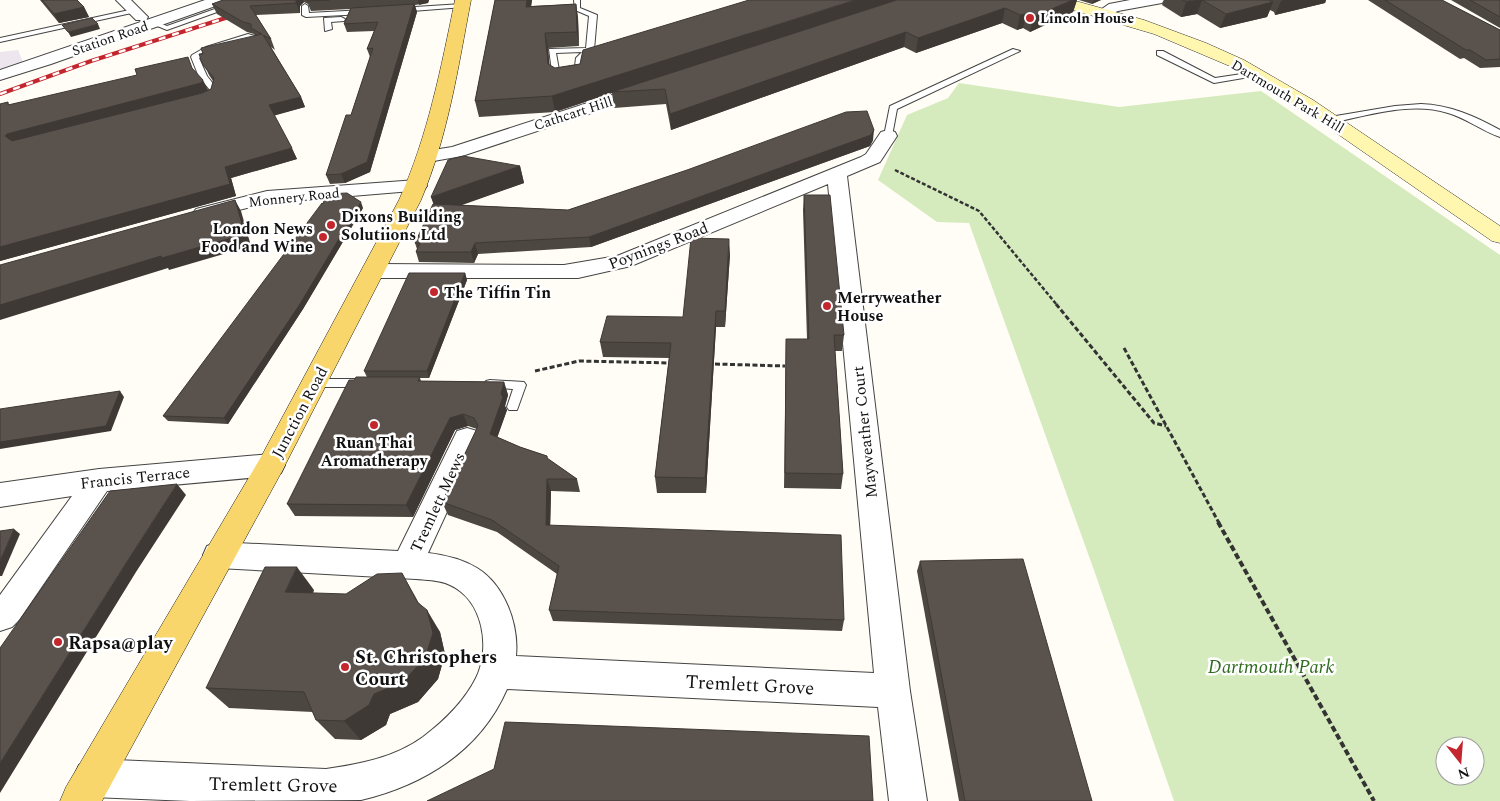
<svg xmlns="http://www.w3.org/2000/svg" width="1500" height="801" font-family="Spectral,serif">
	<style>
		.industrial { fill: #eee6ef }
		.green { fill: #d5ebbd; fill-rule: evenodd }
		.lines { fill: none; stroke-linecap: round; stroke-linejoin: round }
		.lane-casing { stroke: #444; stroke-width: 2 }
		.street-casing { stroke: #444; stroke-width: 2 }
		.secondary-casing { stroke: #333; stroke-width: 1 }
		.primary-casing { stroke: #222; stroke-width: 1 }
		.path-far2 { stroke: #333; stroke-width: 2.5; stroke-dasharray: 4 2; stroke-linecap: butt }
		.path-far1 { stroke: #333; stroke-width: 3; stroke-dasharray: 5 2.5; stroke-linecap: butt }
		.path { stroke: #333; stroke-width: 4; stroke-dasharray: 6 3; stroke-linecap: butt }
		.lane { fill: #fff; fill-rule: evenodd }
		.street { fill: #fff; fill-rule: evenodd }
		.secondary { fill: #fff6b0; fill-rule: evenodd }
		.primary { fill: #f9d66b; fill-rule: evenodd }
		.rail-casing { stroke: #c4262e; stroke-width: 4 }
		.rail { stroke: #fff; stroke-width: 2.5; stroke-dasharray: 7; stroke-linecap: butt }
		.wall { fill: #4d4742 }
		.shaded-wall { fill: #3f3936 }
		.building { fill: #5a524d; stroke: #3f3936 }
		.poi-dot { fill: #c4262e; stroke: #fff; stroke-width: 2 }
		.labels { text-anchor: middle; stroke-width: 5; stroke-linejoin: round; paint-order: stroke }
		.far-poi-label { font-size: 14px; font-weight: bold; fill: #111; stroke: #fff; text-anchor: start }
		.far-street-label { font-size: 14px; fill: #111; stroke: #fff }
		.poi-label { font-size: 16px; font-weight: bold; fill: #111; stroke: #fff; text-anchor: start }
		.street-label { font-size: 16px; fill: #111; stroke: #fff }
		.near-poi-label { font-size: 19px; font-weight: bold; fill: #111; stroke: #fff; text-anchor: start }
		.near-park-label { font-size: 19px; font-style: italic; fill: #2f6b1f; stroke: #fff }
		.near-street-label { font-size: 19px; fill: #111; stroke: #fff }
	</style>
	<rect width="100%" height="100%" fill="#fffdf5"/>
	<path class="industrial" d="M18,50L27,71L0,79V52Z"/>
	<path class="green" d="M959,83L1119,107L1261,91L1500,255V801H1174L1095,573L969,223L937,222L878,180L907,115L948,98ZM1445,746H1475V776H1445Z"/>
	<g class="lines">
		<defs>
			<g id="lane">
				<path d="M574,0H580V8L597,15L594,50L584,59L581,78L557,81L553,79L549,49L586,48L589,16L575,10ZM582,52L576,58L574,74L560,76L556,53Z"/>
				<path d="M229,4L232,6L231,7L167,30L150,23L154,21L167,26Z"/>
				<path d="M305,4L308,6L309,13L364,10L368,12L364,14L306,17L302,15V6Z"/>
				<path d="M462,4L465,6L464,7L399,12L396,10L399,8Z"/>
				<path d="M134,9L137,11L136,12L0,42V38Z"/>
				<path d="M341,17L345,19L344,21L331,22L332,29L325,31L324,18Z"/>
				<path d="M248,34L255,36L212,51L199,58L207,76L218,90L215,98L202,101V97L208,95L210,90L199,77L191,57L192,55L206,47Z"/>
				<path d="M1013,49L1020,51L897,109L892,136L888,139L884,136L890,106Z"/>
				<path d="M1157,51H1163L1215,78L1255,72L1259,74L1255,76L1214,83L1157,55Z"/>
				<path d="M1421,104C1450,105 1475,116 1500,130V137C1482,131 1466,118 1448,113C1410,101 1367,116 1330,123L1326,120L1330,117L1395,106Z"/>
				<path d="M315,379H362L368,383L362,387H315L309,383Z"/>
				<path d="M490,380L524,382L526,385L517,410H509L507,407L513,389L486,387L484,384L486,381Z"/>
			</g>
			<g id="street">
				<path d="M116,0H131L148,17L146,20H136Z"/>
				<path d="M205,0H226L224,3L51,64L0,80V70Z"/>
				<path d="M1130,0H1164L1162,3L1118,11L1103,17L1098,16L1096,13L1109,4Z"/>
				<path d="M646,84L652,85L654,89L652,93L462,156L428,162L421,160L419,156L421,152L452,147Z"/>
				<path d="M888,130L895,132L897,136L880,162L847,176L910,691L927,801H889L878,707L507,689C480,751 424,785 361,800L190,801L92,797L79,791L73,778L79,765L92,759L326,769C360,764 394,758 423,737C444,721 464,702 476,678C491,647 483,600 450,585C440,580 427,580 416,579L218,568L207,564L203,555L207,546L218,542L398,551L457,431L467,428L477,431L481,438L428,553C445,555 462,559 477,568C505,585 519,625 516,656L874,673L828,184L631,266L578,278H374L366,276L363,271L366,266L374,264L564,265L617,256L861,157L866,154L881,132Z"/>
				<path d="M417,180L424,182L427,186L424,190L267,203L203,219L196,217L193,213L196,209L267,191Z"/>
				<path d="M271,454L281,457L285,465L281,473L271,476L107,491L19,620L12,627L0,631V595L72,496L0,507V483L99,469Z"/>
			</g>
			<path id="secondary" d="M1046,0H1072L1144,20L1206,43L1244,60L1313,100L1500,226V243L1492,241L1316,119L1232,67L1154,34L1049,3Z"/>
			<path id="primary" d="M455,0H471C458,68 448,136 421,200L281,473L102,801H60L66,787L261,457L399,200C428,136 441,68 455,0Z"/>
		</defs>
		<use href="#lane" class="lane-casing"/>
		<use href="#street" class="street-casing"/>
		<use href="#secondary" class="secondary-casing"/>
		<use href="#primary" class="primary-casing"/>
		<path class="path-far2" d="M895,170L979,211L1057,305"/>
		<g class="path-far1">
			<path d="M1056,304L1154,423L1166,426"/>
			<path d="M1124,348L1219,523"/>
			<path d="M715,364L785,366"/>
			<path d="M535,371L579,361L672,363"/>
		</g>
		<path class="path" d="M1218,522L1374,801"/>
		<use href="#lane" class="lane"/>
		<use href="#street" class="street"/>
		<use href="#secondary" class="secondary"/>
		<use href="#primary" class="primary"/>
		<defs>
			<path id="rail" d="M0,94L91,61L238,14"/>
		</defs>
		<use href="#rail" class="rail-casing"/>
		<use href="#rail" class="rail"/>
	</g>
	<g class="wall">
		<path d="M40,0H77L84,7L89,17L59,23Z"/>
		<path d="M223,0H429L428,3L415,5L417,12L370,172L345,183L330,184L326,175L351,115L370,57L367,49L374,31L347,32L344,24L350,9L311,11L308,4L304,2L300,6V13L256,15L271,39L275,50L271,47L301,97L305,107L274,115L297,159L231,178L236,196L0,261V104L8,102L9,105L194,70L208,90L211,89L213,81L209,75L199,54L255,36L254,34L247,32L217,14L212,4Z"/>
		<path d="M495,0H532L531,6L576,4L578,18L579,46L548,48L549,65L555,68L580,64L583,50L1077,0L1073,12L1030,32L1023,28L1017,30L1002,23L916,53L904,47L671,130L666,104L614,108L612,93L555,112L479,117L475,101Z"/>
		<path d="M1079,0H1101L1092,4Z"/>
		<path d="M1164,0H1326L1325,3L1275,15L1274,12L1270,10L1267,17L1220,28L1197,14L1181,17L1162,5Z"/>
		<path d="M1368,0H1442L1500,30V67L1480,68L1464,58L1460,59Z"/>
		<path d="M1451,0H1500V28Z"/>
		<path d="M873,140L870,146L591,247L478,254L474,263L419,262L416,252L417,249L415,243L434,204L431,197L520,166L524,183L460,205L568,210Z"/>
		<path d="M804,195L844,335L842,351H835L843,474L841,489L784,488L786,339H807L803,210Z"/>
		<path d="M323,204L363,208L303,309L228,424L168,421L163,416Z"/>
		<path d="M730,254L725,327H716L706,493H657L655,477L669,358L603,357L600,342L683,317Z"/>
		<path d="M465,273L467,280L429,378H420L421,381L504,382L508,395L505,406L507,410L497,437L520,447L547,456L548,459L577,479L580,492L551,491L550,525L844,620L842,631L553,621L549,610L557,574L497,532L448,515L442,502L477,429L468,426L455,430L413,517L295,516L287,504L354,380L367,377L364,371Z"/>
		<path d="M920,561L1092,801H959L917,571Z"/>
		<path d="M314,590L313,593L419,603L440,632L445,654L438,679L418,702L390,714L386,725L361,740L335,739L316,720L313,712L229,708L206,688Z"/>
	</g>
	<g class="shaded-wall">
		<path d="M296,0H303L304,2L300,6V13L296,3Z"/>
		<path d="M418,0H429L428,3L419,5Z"/>
		<path d="M527,0H532L529,21L526,7Z"/>
		<path d="M855,0H898L612,92V93L555,112L552,96Z"/>
		<path d="M1073,0H1077L1073,12L1030,32L1033,17Z"/>
		<path d="M1094,0H1101L1092,4Z"/>
		<path d="M1202,0L1197,14L1181,17L1186,2Z"/>
		<path d="M1284,0H1326L1325,3L1275,15L1281,1Z"/>
		<path d="M1273,2L1267,17L1220,28L1226,14Z"/>
		<path d="M414,4L417,12L370,172L345,183L341,174Z"/>
		<path d="M576,4L578,18L579,46L577,32Z"/>
		<path d="M84,7L89,17L59,23L54,14Z"/>
		<path d="M1005,8L1002,23L916,53L918,38Z"/>
		<path d="M1026,14L1023,28L1017,30L1020,15Z"/>
		<path d="M98,24L100,29L71,37L68,32Z"/>
		<path d="M906,32L904,47L671,130L670,114Z"/>
		<path d="M545,33L548,48L551,79L548,64Z"/>
		<path d="M203,80L208,90L207,94L13,147L5,136L7,134Z"/>
		<path d="M301,97L305,107L273,116L269,105Z"/>
		<path d="M874,130L873,140L870,146L591,247L589,237Z"/>
		<path d="M292,148L297,159L231,178L236,196L0,261V247L225,167Z"/>
		<path d="M520,166L524,183L437,214L431,197Z"/>
		<path d="M235,200L241,211L251,246L169,270L168,268L0,320V305Z"/>
		<path d="M361,202L363,208L303,309L228,424L224,418Z"/>
		<path d="M729,239L730,254L725,327V311Z"/>
		<path d="M475,243L478,254L474,263L471,252Z"/>
		<path d="M465,273L467,280L429,378L427,371Z"/>
		<path d="M716,311V327L706,493L705,478Z"/>
		<path d="M504,382L508,395L505,406L507,410L494,447L490,434Z"/>
		<path d="M120,391L124,397L111,431L0,449V442Z"/>
		<path d="M463,414L468,426L455,430L413,517L406,505L450,418Z"/>
		<path d="M547,479L551,491L550,537L546,525Z"/>
		<path d="M177,484L186,495L136,572L0,793V763L126,563Z"/>
		<path d="M14,529L20,534L2,576H0V561Z"/>
		<path d="M297,567L314,590L303,614L285,592Z"/>
		<path d="M402,573L415,596L430,624L417,602Z"/>
		<path d="M427,610L440,632L445,654L438,679L418,702L390,714L386,725L361,740L344,721L374,694Z"/>
	</g>
	<g class="building">
		<path d="M42,0H77L84,7L54,14Z"/>
		<path d="M223,0H296V3L250,6L271,39L263,35L301,97L269,105L292,148L225,167L230,184L0,247V104L8,102V105L137,75L135,69L188,57L192,68L203,80L201,83L7,134L5,136L12,141L202,93L211,89L214,78L203,65L199,54H203L201,48L262,34L251,28V24L243,22L212,4Z"/>
		<path d="M307,0H329L307,1Z"/>
		<path d="M495,0H527L526,7L576,4L577,32L545,33L548,64L555,68L580,64L583,50L749,0H855L552,96L475,101Z"/>
		<path d="M897,0H1073L1033,17L1026,14L1020,15L1005,8L918,38L906,32L670,114L665,89L612,92Z"/>
		<path d="M1183,0H1202L1186,2Z"/>
		<path d="M1202,0H1269L1273,2L1226,14Z"/>
		<path d="M1385,0H1442L1500,30V59L1486,60L1470,50H1466Z"/>
		<path d="M1470,0H1500V17Z"/>
		<path d="M414,4L367,162L341,174L326,175L346,115H351L373,48L367,49L378,22L344,24L351,8Z"/>
		<path d="M92,18L98,24L68,32L62,25Z"/>
		<path d="M867,111L874,130L871,135L589,237L475,243L471,252H416L420,243H415L433,204L568,210L687,170L846,112Z"/>
		<path d="M463,156L520,166L431,197L448,160Z"/>
		<path d="M347,193L361,202L300,304L224,418L163,416L322,203L323,204L325,194Z"/>
		<path d="M804,195H830L844,335H834L843,474L785,473L786,339H809Z"/>
		<path d="M235,200L245,234L162,258L161,256L0,305V265Z"/>
		<path d="M691,238L729,239L725,311H716L705,478L655,477L671,343L600,342L607,316L683,317Z"/>
		<path d="M409,273H465L427,371H364Z"/>
		<path d="M356,377H420L418,381L504,382L501,394L503,397L490,434L520,447L547,456V458L577,479H547L546,525L841,535L844,620L549,610L559,566L492,520L442,502L478,426L474,418L463,414L450,418L406,505L287,504L349,380H354Z"/>
		<path d="M120,391L106,426L0,442V409Z"/>
		<path d="M177,484L126,563L0,763V648L110,491Z"/>
		<path d="M14,529L0,561V531Z"/>
		<path d="M1023,559L1092,801H965L920,561Z"/>
		<path d="M265,567H297L285,592L346,594L377,574L402,573L417,602L427,610L433,633L425,658L403,682L374,694L369,705L344,721L316,720L304,692L206,688Z"/>
		<path d="M505,722L869,736L873,801H427L494,769Z"/>
	</g>
	<g class="poi-dot">
		<circle cx="1030" cy="18" r="5"/>
		<circle cx="331" cy="225" r="5"/>
		<circle cx="323" cy="237" r="5"/>
		<circle cx="434" cy="292" r="5"/>
		<circle cx="827" cy="306" r="5"/>
		<circle cx="374" cy="425" r="5"/>
		<circle cx="58" cy="642" r="5"/>
		<circle cx="345" cy="667" r="5"/>
	</g>
	<g class="labels">
		<g class="far-poi-label">
			<text x="1040" y="23">Lincoln House</text>
		</g>
		<g class="far-street-label">
			<text transform="translate(110 38) rotate(-19)" y="5">Station Road</text>
			<text transform="translate(1288 96) rotate(31)" y="5">Dartmouth Park Hill</text>
			<text transform="translate(573 113) rotate(-18)" y="5">Cathcart Hill</text>
			<text transform="translate(294 197) rotate(-6)" y="5">Monnery Road</text>
		</g>
		<g class="poi-label">
			<text x="341" y="222">Dixons Building<tspan x="341" dy="18">Solutiions Ltd</tspan></text>
			<text x="313" y="234" text-anchor="end">London News<tspan x="313" dy="18">Food and Wine</tspan></text>
			<text x="444" y="298">The Tiffin Tin</text>
			<text x="837" y="303">Merryweather<tspan x="837" dy="18">House</tspan></text>
			<text x="374" y="448" text-anchor="middle">Ruan Thai<tspan x="374" dy="18">Aromatherapy</tspan></text>
		</g>
		<g class="street-label">
			<text transform="translate(658 245) rotate(-21)" y="6">Poynings Road</text>
			<text transform="translate(299 412) rotate(-62)" y="6">Junction Road</text>
			<text transform="translate(864 432) rotate(-96)" y="6">Mayweather Court</text>
			<text transform="translate(135 477) rotate(-6)" y="6">Francis Terrace</text>
			<text transform="translate(437 502) rotate(-65)" y="6">Tremlett Mews</text>
		</g>
		<g class="near-poi-label">
			<text x="68" y="649">Rapsa@play</text>
			<text x="355" y="663">St. Christophers<tspan x="355" dy="22">Court</tspan></text>
		</g>
		<g class="near-park-label">
			<text x="1271" y="673">Dartmouth Park</text>
		</g>
		<g class="near-street-label">
			<text transform="translate(750 684) rotate(3)" y="7">Tremlett Grove</text>
			<text transform="translate(273 784) rotate(1)" y="7">Tremlett Grove</text>
		</g>
	</g>
	<g transform="translate(1460 761) rotate(163)"><circle r="24" fill="#ffffff" stroke="#a0a0a0"/>
	<path d="M0-4L9 19L0 12L-9 19Z" fill="#c4262e"/>
	<text y="-8" font-size="14" font-weight="bold" text-anchor="middle" fill="#111111">N</text>
	</g>
</svg>
